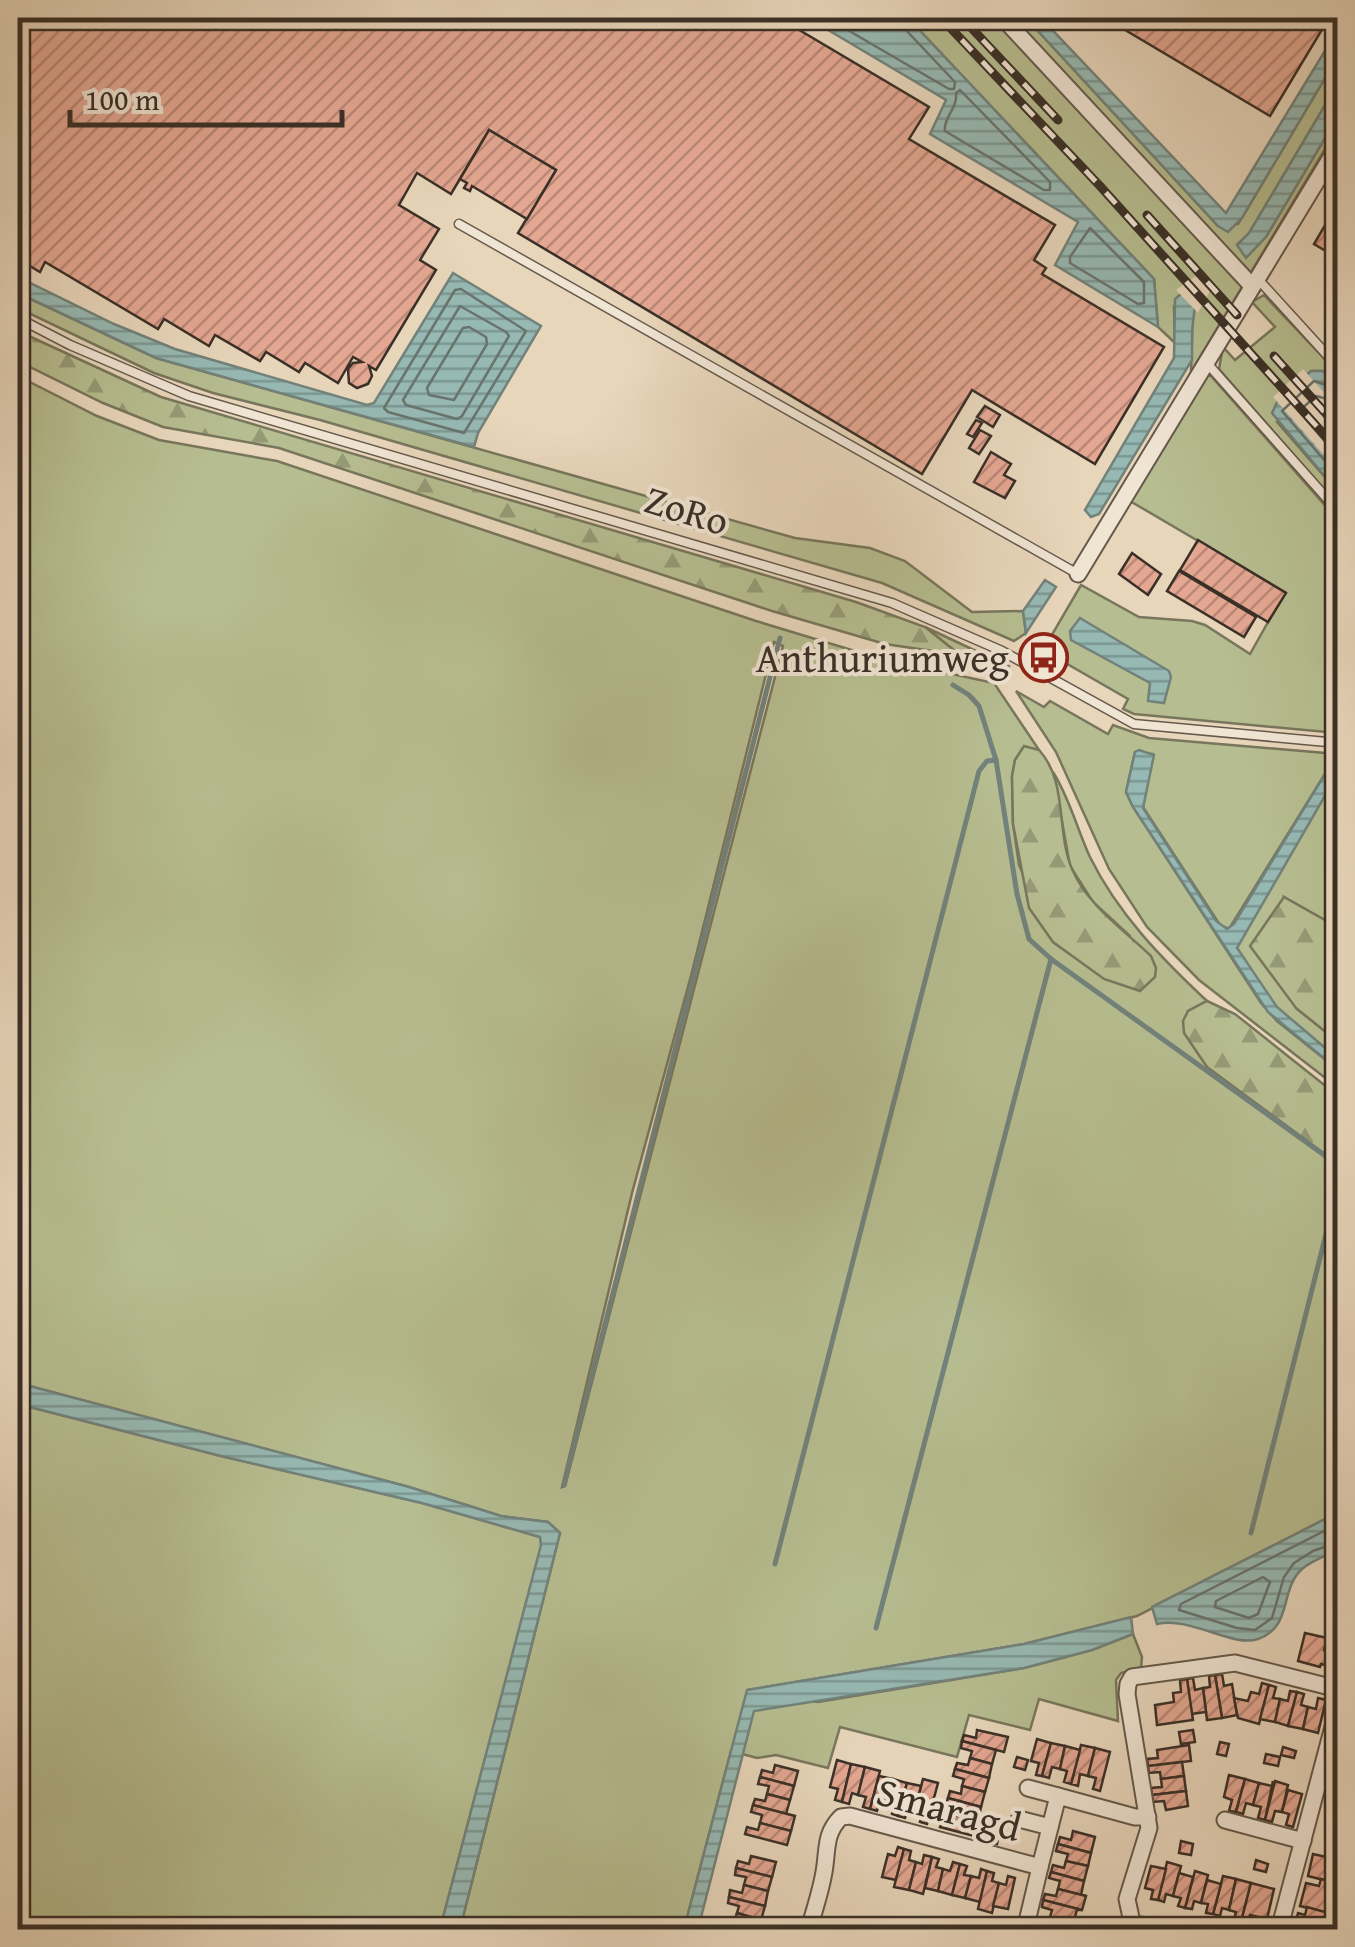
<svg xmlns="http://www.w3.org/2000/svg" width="1355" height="1947" font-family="'Gentium Book Plus',serif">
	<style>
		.grass { fill: #b6bd90; stroke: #78765c; stroke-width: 2.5; fill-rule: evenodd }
		.forest { fill: url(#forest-firs); stroke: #78765c; stroke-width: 2.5 }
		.water { fill: url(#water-rules); stroke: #72827b; stroke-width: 2.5 }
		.pier { fill: #e8d6bb }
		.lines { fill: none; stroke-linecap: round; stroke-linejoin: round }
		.shore { stroke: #68746d; stroke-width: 2.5 }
		.stream { stroke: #72827b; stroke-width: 5 }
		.building { fill: url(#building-hatch); stroke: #3a3027; stroke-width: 2.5 }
		.lane-casing { stroke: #665a4c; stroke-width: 11 }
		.street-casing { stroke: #665a4c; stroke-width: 19 }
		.lane { stroke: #f0e4d3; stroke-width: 8 }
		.street { stroke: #f0e4d3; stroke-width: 15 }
		.rail-casing { stroke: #3a3027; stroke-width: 9 }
		.rail { stroke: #f0e4d3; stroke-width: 5; stroke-dasharray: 15; stroke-linecap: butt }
		.labels { text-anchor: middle; stroke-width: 8; stroke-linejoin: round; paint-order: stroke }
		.street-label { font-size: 40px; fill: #3a3027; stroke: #f0e4d3 }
		.poi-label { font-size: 40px; fill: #3a3027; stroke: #f0e4d3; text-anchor: end }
	</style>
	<defs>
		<pattern id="forest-firs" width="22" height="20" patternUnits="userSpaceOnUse" patternTransform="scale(2.5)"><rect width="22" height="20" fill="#b6bd90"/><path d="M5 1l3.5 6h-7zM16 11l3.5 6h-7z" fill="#959a76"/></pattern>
		<pattern id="water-rules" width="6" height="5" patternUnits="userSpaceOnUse" patternTransform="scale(2.5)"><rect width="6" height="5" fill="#97b9b3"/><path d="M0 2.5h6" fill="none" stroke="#7c9792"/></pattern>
		<pattern id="building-hatch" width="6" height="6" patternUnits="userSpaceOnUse" patternTransform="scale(2.5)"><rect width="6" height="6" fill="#e4a792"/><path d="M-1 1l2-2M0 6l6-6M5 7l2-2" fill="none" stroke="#ba8877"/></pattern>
	</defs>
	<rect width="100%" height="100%" fill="#e8d6bb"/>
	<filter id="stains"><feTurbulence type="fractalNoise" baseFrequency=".002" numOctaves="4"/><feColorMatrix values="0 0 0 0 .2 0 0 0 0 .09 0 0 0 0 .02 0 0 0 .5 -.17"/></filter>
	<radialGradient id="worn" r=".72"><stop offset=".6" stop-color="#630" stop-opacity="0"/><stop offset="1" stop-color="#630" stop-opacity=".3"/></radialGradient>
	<g class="grass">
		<path d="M908,18H1026L1218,226L1238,224L1337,58V85L1249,234L1237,245L1266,237L1337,118V129L1191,372L1193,310L1197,303L1174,306L1175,343L1158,327L1154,279Z"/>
		<path d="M18,293L156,358L795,538L870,548L905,561L972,612L1023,611L1026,633L1014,641L882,583L320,420L213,393L154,373L18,308Z"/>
		<path d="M1264,295L1337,372V384L1323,371H1311L1277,422L1337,491V504L1219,369L1223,347L1235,360L1275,327L1252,302Z"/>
		<path d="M1206,375L1211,376L1337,519V733L1134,714L1123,709L1128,699L1043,650L1081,585L1139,617L1192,621L1205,625L1250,654L1285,592L1130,501Z"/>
		<path d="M18,376L97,416L159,440L277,461L756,621L878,658L994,683L1039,750L1024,747L1015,760L1012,776L1013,824L1019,865L1053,942L1074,956L1129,935L1093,902L1070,866L1053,772C1070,799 1077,829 1090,857C1118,914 1162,959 1207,1001L1188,1011L1288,1124L1337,1163V1513L1137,1616L1024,1644L747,1690L818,1702L1024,1668L1092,1650L1133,1634L1142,1657L1141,1668L1121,1673L1116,1680L1118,1721L1039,1699L1030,1730L969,1715L957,1757L840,1727L828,1768L776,1755L757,1758L731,1751L684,1929H460L560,1533L548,1522L501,1516L409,1487L18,1383ZM774,642L783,646L565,1486L562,1487L632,1193L692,972Z"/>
		<path d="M925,627L1010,667L960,655Z"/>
		<path d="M1016,691L1044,707L1050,701L1108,734L1113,725L1149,738L1337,754V765L1331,764L1229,929L1220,925L1143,807L1153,754L1135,752L1126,792L1133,807L1261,1003L1277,1021L1337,1069V1087L1199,980L1147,927L1109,869L1056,752Z"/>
		<path d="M1337,775V927L1284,897L1296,1008L1337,1041V1058L1276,1007L1237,948L1241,936Z"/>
		<path d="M18,1404L221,1456L422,1503L540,1537L542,1545L440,1929H18Z"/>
	</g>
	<g class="forest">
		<path d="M18,331L161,397L856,602L925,627L960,655L885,644L772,611L279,448L163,427L103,403L18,361Z"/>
		<path d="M1024,746L1039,750C1068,781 1056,832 1072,869C1088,906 1123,929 1151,956L1156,968L1155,977L1140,991L1104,979L1053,942L1029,908L1013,824L1012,776L1015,760Z"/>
		<path d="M1284,897L1337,927V1041L1296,1008L1250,946Z"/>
		<path d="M1207,1001L1235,1014L1337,1095V1163L1207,1067L1184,1033L1183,1021L1188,1011Z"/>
	</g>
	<g class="water">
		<path d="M808,18H908L1154,279L1158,327L1055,265L1078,222L930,134L946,100Z"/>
		<path d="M1026,18H1041L1226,213L1337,31V58L1242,218L1228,232L1218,226Z"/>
		<path d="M1337,85V118L1266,237L1246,258L1237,245L1249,233Z"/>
		<path d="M453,273L541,326L478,433L474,447L156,358L18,293V277L114,324L175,349L367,405L374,403Z"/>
		<path d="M1198,279L1192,331V360L1099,514L1091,517L1085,510L1174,358L1175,299Z"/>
		<path d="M1311,371H1323L1337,384V491L1272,413L1280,396Z"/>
		<path d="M1045,580L1056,587L1026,633L1023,611Z"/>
		<path d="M1080,618L1169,671L1171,677L1164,703L1148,701L1150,683L1071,640L1070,631Z"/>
		<path d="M1139,750L1154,755L1143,808L1216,921L1227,929L1234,924L1331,764L1337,765V775L1237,948L1277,1007L1337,1058V1069L1268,1012L1133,807L1126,792L1135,752Z"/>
		<path d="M18,1383L409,1487L501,1516L548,1522L560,1533L460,1929H440L541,1545L540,1537L422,1503L221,1456L18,1404Z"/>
		<path d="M1337,1513V1550C1326,1556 1312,1560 1302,1569C1279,1590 1293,1627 1258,1639C1233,1648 1190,1616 1157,1624L1152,1607Z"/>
		<path d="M1131,1617L1133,1634L1092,1650L1024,1668L754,1711L698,1929H684L747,1690L1024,1644Z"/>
	</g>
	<g class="pier">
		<path d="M1200,273L1206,276L1212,287L1198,313L1176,290Z"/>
		<path d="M1303,369L1337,407V470L1273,397Z"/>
	</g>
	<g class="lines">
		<g class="shore">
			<path d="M827,18L949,89H954L955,82L904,28L901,18"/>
			<path d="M960,90L1050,182V190H1044L945,131C943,118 958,108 956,93Z"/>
			<path d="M1090,228L1144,282V303L1138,304L1070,263V257Z"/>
			<path d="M455,290L461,289L526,331L464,433L388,412L384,408Z"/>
			<path d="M460,306L506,332L509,336L462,416L457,419L406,405L403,400Z"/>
			<path d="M469,327L486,337L487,344L454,400L429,395L427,388L463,328Z"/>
			<path d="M1338,389L1314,381L1282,411L1338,476"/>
			<path d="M1338,402L1316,396L1299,411L1338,457"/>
			<path d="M1338,1524L1181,1604L1179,1610L1237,1628L1255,1630L1272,1618L1284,1577L1294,1563L1313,1551L1338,1542"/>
			<path d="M1263,1577L1270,1582L1258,1614L1249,1618L1215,1607L1216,1601Z"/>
		</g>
		<g class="stream">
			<path d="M953,685L969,695L979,706L996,760L1017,894L1029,939L1051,959L1338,1165"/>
			<path d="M564,1485L780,638"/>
			<path d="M1251,1533L1338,1186"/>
			<path d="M775,1564L979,771L987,761L996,760"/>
			<path d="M876,1628L1051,959"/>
		</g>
	</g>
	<g class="building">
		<path d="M18,18H779L929,107L909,139L1055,225L1034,260L1046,268L1042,274L1164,347L1095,464L972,390L922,474L518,233L556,170L489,130L451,194L417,173L399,205L439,229L420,260L436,270L376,370L369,366L372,376L368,384L357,388L349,383L348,369L353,363L362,362L353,357L338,383L305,363L299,372L266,352L260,361L215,335L209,346L164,319L158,329L45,262L40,272L18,259Z"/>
		<path d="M1105,18H1329L1270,116Z"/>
		<path d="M489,130L556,170L527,219L472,186L470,191L464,188L467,183L460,179Z"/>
		<path d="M1331,215L1338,219L1336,257L1314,244Z"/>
		<path d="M985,406L1000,415L993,427L977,417Z"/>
		<path d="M976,420L982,423L973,437L967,434Z"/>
		<path d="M980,430L991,436L979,454L969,448Z"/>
		<path d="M991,452L1011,464L1004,475L1015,481L1005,498L974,482Z"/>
		<path d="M1198,540L1286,593L1268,622L1180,570Z"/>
		<path d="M1132,553L1161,574L1148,595L1119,574Z"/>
		<path d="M1179,571L1256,617L1244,637L1167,591Z"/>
		<path d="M1305,1633L1327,1638L1324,1650L1332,1652L1329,1666L1321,1664L1320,1667L1298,1661Z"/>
		<path d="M1222,1674L1224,1686L1232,1684L1237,1715L1222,1718L1215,1675Z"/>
		<path d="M1215,1675L1222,1718L1207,1720L1203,1688L1210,1687L1209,1676Z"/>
		<path d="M1193,1678L1195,1690L1203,1688L1206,1712L1191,1714L1187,1679Z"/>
		<path d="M1187,1679L1193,1720L1157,1725L1155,1705L1174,1702L1173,1693L1181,1692L1180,1680Z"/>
		<path d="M1262,1683L1269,1685L1259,1724L1238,1718L1234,1698L1248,1701L1251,1692L1259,1694Z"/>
		<path d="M1269,1685L1276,1687L1273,1698L1280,1699L1275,1722L1260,1719Z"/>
		<path d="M1290,1691L1297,1692L1288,1726L1275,1722L1280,1699L1288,1701Z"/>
		<path d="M1297,1692L1304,1694L1301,1705L1308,1707L1303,1729L1288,1726Z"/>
		<path d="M1318,1698L1326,1700L1318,1733L1303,1729L1308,1707L1316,1709Z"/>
		<path d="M977,1730L1008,1737L1004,1752L962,1741L964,1735L976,1738Z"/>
		<path d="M1193,1730L1195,1742L1181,1744L1179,1732Z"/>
		<path d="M1037,1739L1051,1743L1042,1776L1036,1775L1039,1763L1031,1761Z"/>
		<path d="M962,1741L996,1750L992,1764L970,1758L972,1751L961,1748Z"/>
		<path d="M1220,1742L1229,1744L1226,1756L1217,1754Z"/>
		<path d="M1051,1743L1065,1746L1060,1769L1052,1767L1049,1778L1042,1776Z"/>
		<path d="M1081,1745L1095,1748L1088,1776L1080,1774L1078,1786L1071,1784Z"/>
		<path d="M1189,1745L1191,1761L1148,1766L1147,1759L1158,1758L1157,1750Z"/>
		<path d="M1065,1746L1080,1750L1071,1784L1064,1782L1067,1771L1060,1769Z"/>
		<path d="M1283,1747L1296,1751L1294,1758L1281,1755Z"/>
		<path d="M1095,1748L1110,1752L1100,1791L1093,1789L1096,1778L1088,1776Z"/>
		<path d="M1266,1754L1280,1757L1278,1766L1264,1763Z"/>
		<path d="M1017,1757L1028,1760L1025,1770L1014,1767Z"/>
		<path d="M970,1758L992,1764L989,1778L955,1769L957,1763L968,1765Z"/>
		<path d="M837,1760L851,1764L842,1802L835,1800L838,1789L830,1787Z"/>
		<path d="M1182,1762L1184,1776L1161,1779L1160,1772L1149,1773L1148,1766Z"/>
		<path d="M851,1764L865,1767L858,1795L852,1793L849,1804L842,1802Z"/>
		<path d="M775,1765L798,1771L794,1786L760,1777L762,1770L773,1773Z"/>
		<path d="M865,1767L880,1771L870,1809L863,1807L866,1797L858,1795Z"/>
		<path d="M955,1769L989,1778L985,1792L962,1786L964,1779L953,1776Z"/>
		<path d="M1229,1775L1245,1779L1236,1812L1229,1811L1232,1800L1224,1797Z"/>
		<path d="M879,1776L893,1779L887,1802L880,1800L877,1811L870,1809Z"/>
		<path d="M1184,1776L1186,1791L1152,1795L1151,1788L1162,1787L1161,1779Z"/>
		<path d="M760,1777L794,1786L790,1800L767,1794L769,1786L758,1784Z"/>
		<path d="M893,1779L907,1783L898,1816L892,1814L894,1804L887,1802Z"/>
		<path d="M923,1779L938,1783L927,1824L920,1822L923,1811L915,1809Z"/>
		<path d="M1245,1779L1259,1783L1253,1805L1246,1803L1243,1814L1236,1812Z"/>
		<path d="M1273,1781L1265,1820L1258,1818L1261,1807L1253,1805L1259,1783L1272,1786Z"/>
		<path d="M1275,1781L1288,1785L1282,1812L1275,1811L1272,1822L1265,1820Z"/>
		<path d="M907,1783L921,1786L915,1809L908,1807L905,1818L898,1816Z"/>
		<path d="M962,1786L985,1792L981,1807L948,1798L950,1791L961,1794Z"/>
		<path d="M1288,1790L1302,1794L1293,1827L1286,1825L1289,1814L1282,1812Z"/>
		<path d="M1186,1791L1188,1806L1166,1810L1164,1801L1153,1802L1152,1795Z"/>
		<path d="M767,1794L790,1800L786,1814L753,1805L755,1799L765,1801Z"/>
		<path d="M948,1798L981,1807L978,1821L955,1815L957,1808L946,1805Z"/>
		<path d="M753,1805L795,1816L791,1831L760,1823L762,1815L751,1812Z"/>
		<path d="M955,1815L978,1821L974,1836L940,1827L942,1819L953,1822Z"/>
		<path d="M1328,1819L1338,1821V1853L1328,1850L1333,1829L1326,1827Z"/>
		<path d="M760,1823L791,1831L787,1845L745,1834L747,1827L758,1830Z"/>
		<path d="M989,1831L999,1833L997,1844L986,1842Z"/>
		<path d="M1073,1831L1095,1837L1091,1853L1058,1844L1060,1837L1071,1840Z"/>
		<path d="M1181,1841L1193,1844L1191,1855L1179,1853Z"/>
		<path d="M1058,1844L1091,1853L1088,1866L1066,1861L1068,1854L1056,1851Z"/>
		<path d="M898,1847L904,1849L896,1880L882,1877L888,1854L895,1856Z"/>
		<path d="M904,1849L911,1851L909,1860L916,1862L909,1890L894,1887Z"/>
		<path d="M1332,1851L1338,1853L1335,1883L1308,1876L1313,1854L1331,1858Z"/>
		<path d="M924,1855L932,1857L923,1894L909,1890L916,1862L922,1864Z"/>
		<path d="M751,1856L776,1862L772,1877L736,1868L738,1861L749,1864Z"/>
		<path d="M932,1857L939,1859L936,1867L943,1869L938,1891L925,1888Z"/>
		<path d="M1256,1860L1268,1864L1266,1872L1254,1869Z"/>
		<path d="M1066,1861L1088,1866L1084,1881L1051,1872L1053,1865L1064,1868Z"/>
		<path d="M953,1862L960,1864L952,1895L938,1891L943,1869L950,1871Z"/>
		<path d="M1167,1862L1181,1866L1173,1896L1166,1894L1164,1902L1158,1900Z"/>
		<path d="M960,1864L967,1866L964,1875L971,1876L965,1898L952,1895Z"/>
		<path d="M1151,1866L1166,1869L1158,1900L1151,1899L1153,1890L1145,1888Z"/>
		<path d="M736,1868L772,1877L768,1891L744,1885L746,1877L735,1875Z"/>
		<path d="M981,1869L987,1871L980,1902L965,1898L971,1876L979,1878Z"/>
		<path d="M987,1871L994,1873L992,1881L999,1883L992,1913L978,1909Z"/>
		<path d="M1195,1871L1208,1875L1201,1903L1194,1901L1192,1909L1185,1908Z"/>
		<path d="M1051,1872L1084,1881L1081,1895L1086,1896L1058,1889L1060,1881L1049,1878Z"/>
		<path d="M1179,1873L1193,1877L1185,1908L1178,1906L1181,1898L1173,1896Z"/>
		<path d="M1008,1876L1015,1878L1008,1909L993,1906L999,1883L1006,1885Z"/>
		<path d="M1223,1876L1236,1879L1229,1910L1222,1908L1220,1916L1213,1914Z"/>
		<path d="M1236,1879L1251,1883L1241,1922L1234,1920L1236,1912L1229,1910Z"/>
		<path d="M1321,1879L1338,1884V1892L1332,1891L1327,1913L1300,1906L1306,1883L1319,1886Z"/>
		<path d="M1207,1880L1221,1884L1213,1914L1206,1913L1208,1904L1201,1903Z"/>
		<path d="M1251,1883L1274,1889L1267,1919L1250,1915L1248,1924L1241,1922Z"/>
		<path d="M744,1885L768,1891L765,1906L729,1897L730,1890L742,1893Z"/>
		<path d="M1058,1889L1086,1896L1082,1910L1043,1900L1045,1894L1056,1896Z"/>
		<path d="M729,1897L765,1906L761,1920L737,1913L739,1906L728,1903Z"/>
		<path d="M1043,1900L1082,1910H1077L1073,1923L1050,1917L1052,1910L1042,1907Z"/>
		<path d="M1307,1907L1332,1914L1329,1922L1324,1920L1322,1930H1294L1298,1913L1305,1915Z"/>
		<path d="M737,1913L761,1920L759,1930L722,1925L723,1919L734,1922Z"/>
		<path d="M1050,1917L1073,1923L1072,1930L1036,1928L1038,1921L1048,1924Z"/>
	</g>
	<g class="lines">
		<defs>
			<g id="lane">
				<path d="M459,224L1078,574"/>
				<path d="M1257,278L1338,367"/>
				<path d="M18,318L70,345L189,396L892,603L1002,651L1134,724L1338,743"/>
				<path d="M1206,362L1338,511"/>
			</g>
			<g id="street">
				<path d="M1003,18L1252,286"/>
				<path d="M1078,574L1338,146"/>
				<path d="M1028,1788L1058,1796"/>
				<path d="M1019,1819L1050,1827"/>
				<path d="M1225,1820L1303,1841"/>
				<path d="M1133,1927L1127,1899L1149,1828L1127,1694L1128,1684L1132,1677L1235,1663L1338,1689"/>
				<path d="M809,1930C814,1910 821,1891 824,1872C828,1850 824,1834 841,1817L850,1816L1040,1867L1058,1796L1135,1817H1148"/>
				<path d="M1025,1930L1040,1867"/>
				<path d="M1130,1930L1141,1925L1164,1930"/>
				<path d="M1279,1930L1338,1708"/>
			</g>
		</defs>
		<use href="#lane" class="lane-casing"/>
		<use href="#street" class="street-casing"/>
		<use href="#lane" class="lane"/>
		<use href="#street" class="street"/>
		<defs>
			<g id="rail">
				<path d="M941,18L1100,186L1338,450"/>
				<path d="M962,18L1058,120"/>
				<path d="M1147,215L1237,315"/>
				<path d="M1274,356L1338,427"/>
			</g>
		</defs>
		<use href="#rail" class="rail-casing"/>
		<use href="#rail" class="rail"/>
	</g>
	<defs>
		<symbol id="bus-ring" viewBox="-11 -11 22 22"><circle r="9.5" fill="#f0e4d3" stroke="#8f2418" stroke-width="1.5"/><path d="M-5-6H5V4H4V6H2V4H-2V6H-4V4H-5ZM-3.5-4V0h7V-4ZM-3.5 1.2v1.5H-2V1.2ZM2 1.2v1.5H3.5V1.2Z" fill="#8f2418"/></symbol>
	</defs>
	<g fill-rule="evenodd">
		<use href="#bus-ring" x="1016" y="630" width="55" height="55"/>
	</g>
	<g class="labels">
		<g class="street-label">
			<text transform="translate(687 510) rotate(17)" y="14">ZoRo</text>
			<text transform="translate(949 1809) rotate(15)" y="14">Smaragd</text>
		</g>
		<g class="poi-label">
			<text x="1009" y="672">Anthuriumweg</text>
		</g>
	</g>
	<rect width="1355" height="1947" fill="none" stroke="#e8d6bb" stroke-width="60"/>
	<rect x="20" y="20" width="1315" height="1907" fill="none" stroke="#3a3027" stroke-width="5"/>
	<rect x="30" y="30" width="1295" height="1887" fill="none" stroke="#3a3027" stroke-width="2.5"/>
	<path d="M70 110v15h272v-15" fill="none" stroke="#3a3027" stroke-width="5"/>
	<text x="85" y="110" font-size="30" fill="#3a3027" stroke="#f0e4d3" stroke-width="8" paint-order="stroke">100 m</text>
	<rect width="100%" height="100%" filter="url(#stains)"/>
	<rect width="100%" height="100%" fill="url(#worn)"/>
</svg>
